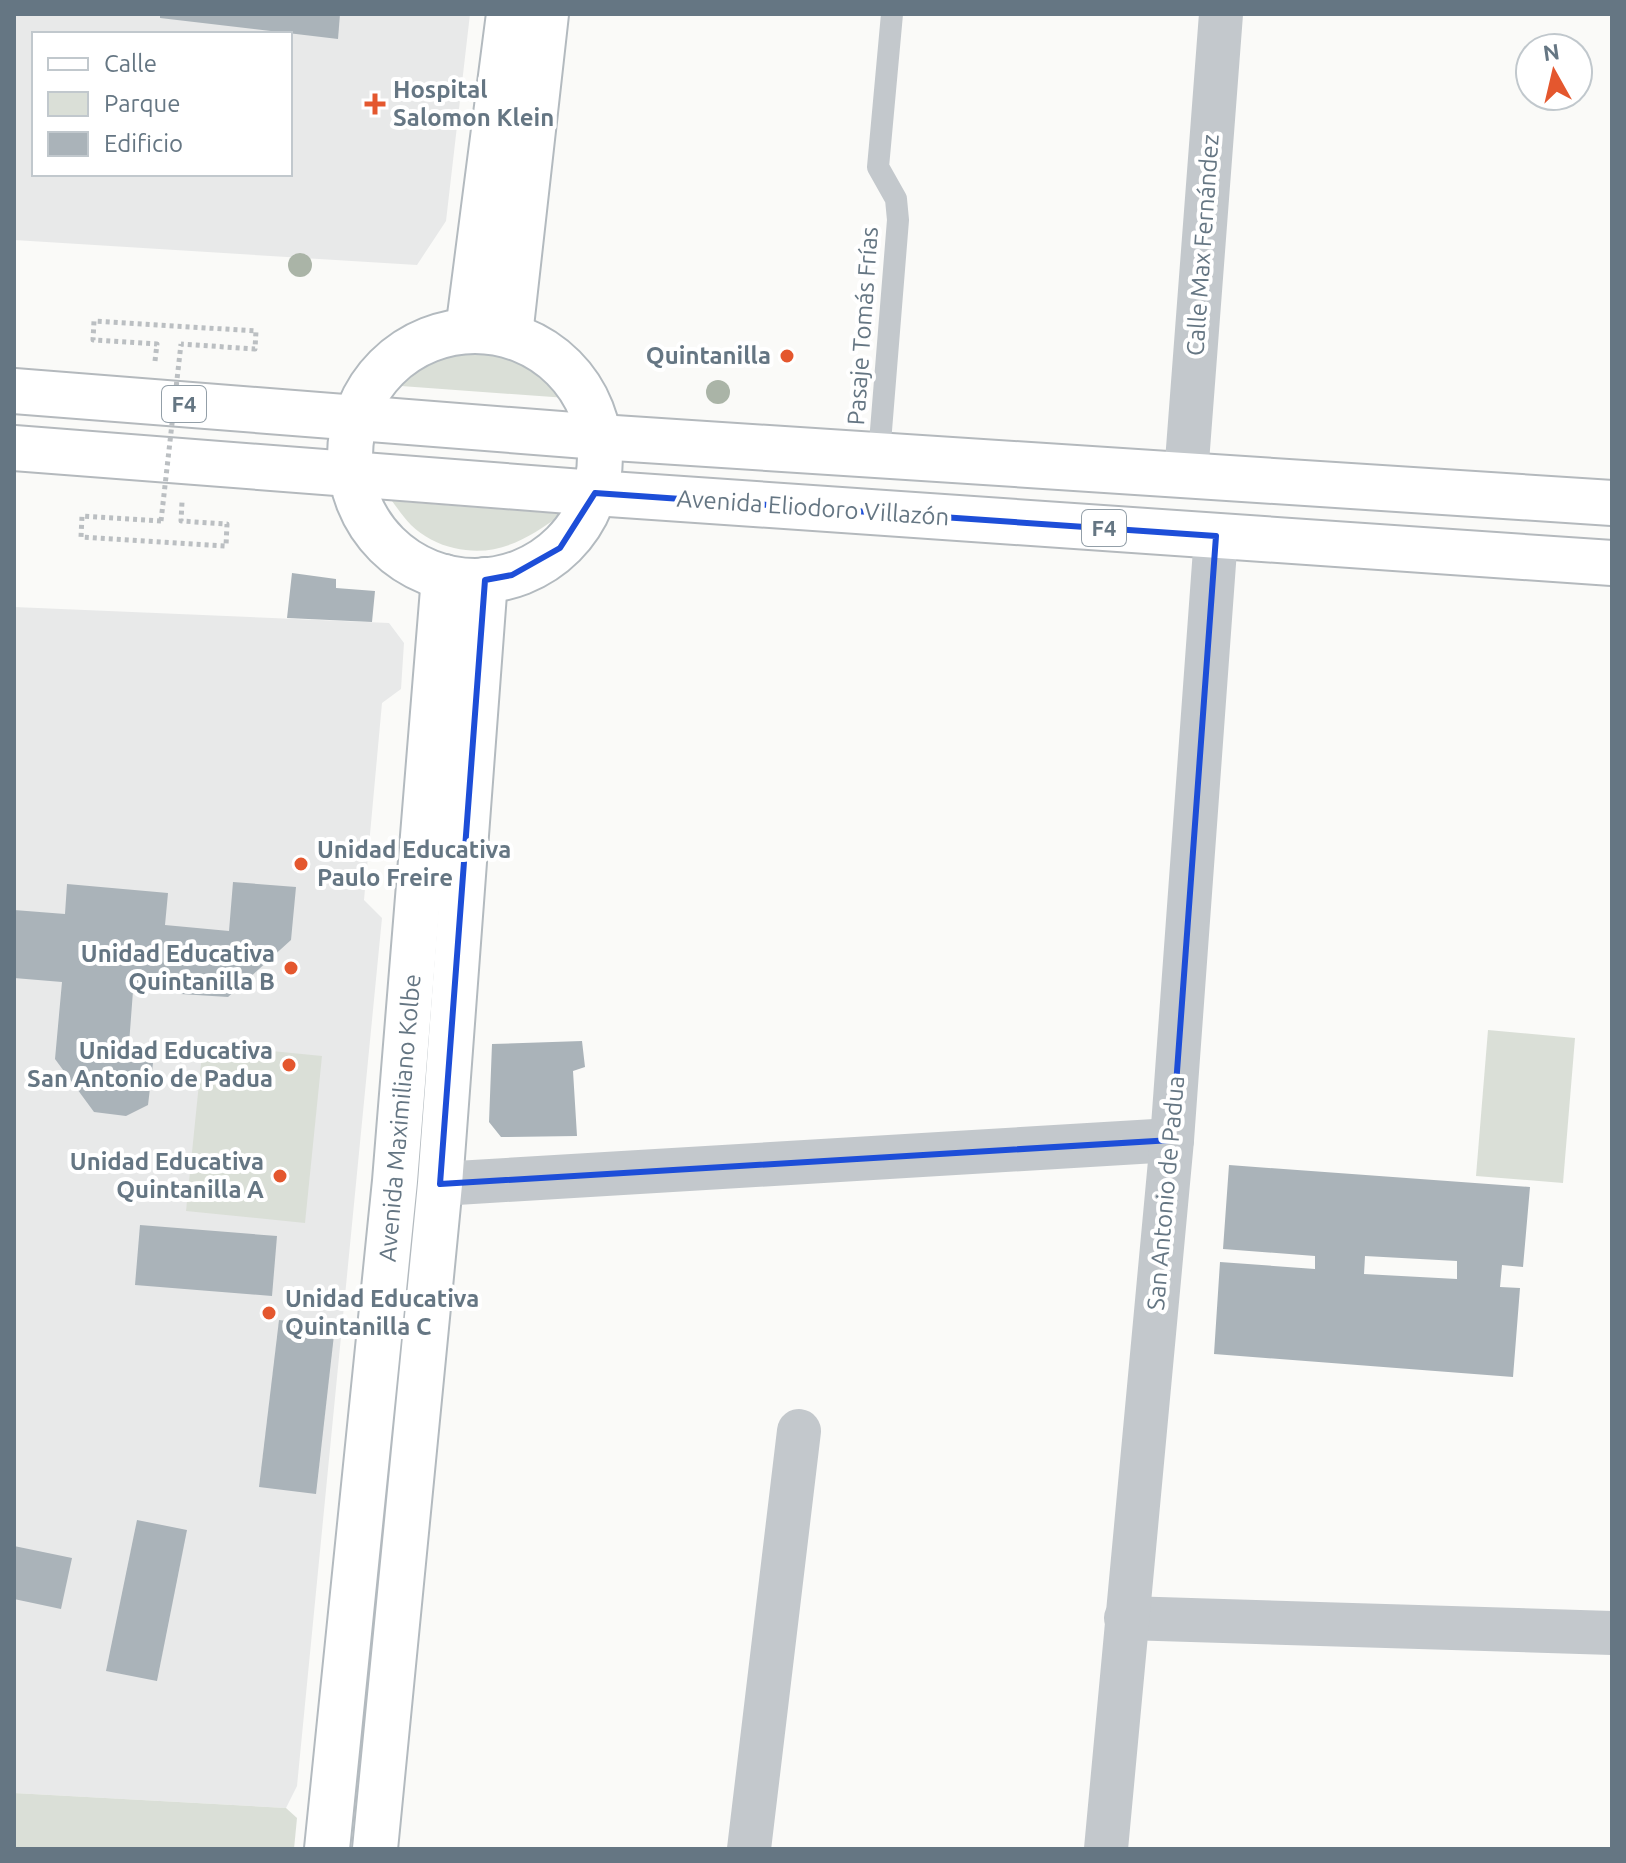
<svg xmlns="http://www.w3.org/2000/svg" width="1626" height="1863" font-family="Ubuntu,sans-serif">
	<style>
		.built { fill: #e8e9e9; fill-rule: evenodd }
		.green { fill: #dadfd7 }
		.building { fill: #aab3b9; fill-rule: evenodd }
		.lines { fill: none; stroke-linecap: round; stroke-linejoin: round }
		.secondary-casing { stroke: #b3babf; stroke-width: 48 }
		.highway-casing { stroke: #b4b9bd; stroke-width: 48 }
		.path { stroke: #bbbfc2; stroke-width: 5; stroke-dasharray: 4 4; stroke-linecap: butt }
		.lane { stroke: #c3c8cc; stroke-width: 22 }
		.street { stroke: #c3c8cc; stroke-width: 44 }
		.secondary { stroke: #fff; stroke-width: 44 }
		.highway { stroke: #fff; stroke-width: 44 }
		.path-bridge { stroke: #bbbfc2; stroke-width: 5; stroke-dasharray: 4 4; stroke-linecap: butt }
		.tree { fill: #aab4a7 }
		.marked { fill: none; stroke: #1d4ed8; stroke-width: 6; stroke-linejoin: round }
		.poi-dot { fill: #e4572e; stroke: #fff; stroke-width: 3 }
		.labels { text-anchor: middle; stroke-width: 8; stroke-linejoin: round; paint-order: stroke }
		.shield { fill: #fff; stroke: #939fa8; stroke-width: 2 }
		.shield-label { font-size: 22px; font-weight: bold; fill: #657683 }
		.poi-label { font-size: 24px; font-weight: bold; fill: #657683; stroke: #fff; text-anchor: end }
		.street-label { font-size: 24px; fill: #657683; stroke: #fff }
	</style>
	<rect width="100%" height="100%" fill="#fafaf8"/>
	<g class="built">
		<path d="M14,14H470L446,221L417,265L14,240ZM34,34H290V174H34Z"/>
		<path d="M14,607L389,623L404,643L401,689L382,703L364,900L382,918L297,1786L286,1808L14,1793Z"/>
	</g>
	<g class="green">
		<path d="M487,345C530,356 541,364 567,398L401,386C432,355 444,349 487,345Z"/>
		<path d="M392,501L562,514C528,539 497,558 454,548C439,545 422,536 411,525C404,518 398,509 392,501Z"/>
		<path d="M1488,1030L1575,1038L1563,1183L1476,1176Z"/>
		<path d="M203,1044L322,1056L305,1223L186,1211Z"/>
		<path d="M14,1793L286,1808L297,1818L294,1849H14Z"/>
	</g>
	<g class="building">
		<path d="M160,14H340L338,39L160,18Z"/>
		<path d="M292,573L336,579V588L375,591L372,622L287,618Z"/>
		<path d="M233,882L296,887L291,940L228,997L133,991L129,1044L153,1063L148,1105L126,1116L94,1112L55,1059L62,982L14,978V910L65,914L67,884L168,893L165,925L229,931Z"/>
		<path d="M582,1041L585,1067L573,1071L577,1136L501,1137L489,1122L492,1044Z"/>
		<path d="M1229,1165L1530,1187L1523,1267L1502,1265L1500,1287L1520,1288L1513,1377L1214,1354L1220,1262L1315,1269V1256L1223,1249ZM1365,1256L1457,1261V1279L1364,1274Z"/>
		<path d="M140,1225L277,1236L272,1296L135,1285Z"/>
		<path d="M279,1320L335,1326L316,1494L259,1487Z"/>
		<path d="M137,1520L187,1530L157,1681L106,1671Z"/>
		<path d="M14,1546L72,1558L61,1609L14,1599Z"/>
	</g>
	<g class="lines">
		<defs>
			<g id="secondary">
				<path d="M468,331L509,14"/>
				<circle cx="475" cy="456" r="125"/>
				<path d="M510,335L546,14"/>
				<path d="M327,1849L395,1181L444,577"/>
				<path d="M375,1849L440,1184L485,580"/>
			</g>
			<g id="highway">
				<path d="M14,391L599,437L1612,503"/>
				<path d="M14,448L595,493L1612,563"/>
			</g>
		</defs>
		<use href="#secondary" class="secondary-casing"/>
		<use href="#highway" class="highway-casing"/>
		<g class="path">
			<path d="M155,361L157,344L93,340L94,321L256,331L255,349L181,344"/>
			<path d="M161,521L82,516L81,537L226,546L227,524L181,521L182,502"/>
		</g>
		<path class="lane" d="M879,455L898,220L896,199L878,167L892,14"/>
		<g class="street">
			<path d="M1186,475L1221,14"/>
			<path d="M440,1184L1172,1140"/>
			<path d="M1126,1618L1612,1633"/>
			<path d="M749,1849L799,1431"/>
			<path d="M1106,1849L1172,1140L1216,536"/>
		</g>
		<use href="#secondary" class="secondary"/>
		<use href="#highway" class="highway"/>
		<path class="path-bridge" d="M161,521L181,344"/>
	</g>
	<g class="tree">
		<circle cx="300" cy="265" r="12"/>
		<circle cx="718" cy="392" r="12"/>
	</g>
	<path class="marked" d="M595,493L1216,536L1172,1140L440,1184L485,580L512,575L560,548Z"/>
	<g class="poi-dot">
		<path d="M371 92h8v8h8v8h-8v8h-8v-8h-8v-8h8z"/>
		<circle cx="787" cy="356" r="8"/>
		<circle cx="301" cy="864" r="8"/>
		<circle cx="291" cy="968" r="8"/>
		<circle cx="289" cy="1065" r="8"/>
		<circle cx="280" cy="1176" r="8"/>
		<circle cx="269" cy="1313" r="8"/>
	</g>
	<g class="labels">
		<g class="shield">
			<rect x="162" y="386" width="44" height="36" rx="6"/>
			<rect x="1082" y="510" width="44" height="36" rx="6"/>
		</g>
		<g class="shield-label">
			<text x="184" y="412">F4</text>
			<text x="1104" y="536">F4</text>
		</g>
		<g class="poi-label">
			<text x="393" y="98" text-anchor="start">Hospital<tspan x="393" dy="28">Salomon Klein</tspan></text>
			<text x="771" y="364">Quintanilla</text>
			<text x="317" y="858" text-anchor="start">Unidad Educativa<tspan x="317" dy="28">Paulo Freire</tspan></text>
			<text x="275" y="962">Unidad Educativa<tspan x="275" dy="28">Quintanilla B</tspan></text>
			<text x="273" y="1059">Unidad Educativa<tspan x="273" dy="28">San Antonio de Padua</tspan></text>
			<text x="264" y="1170">Unidad Educativa<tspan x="264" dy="28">Quintanilla A</tspan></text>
			<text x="285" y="1307" text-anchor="start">Unidad Educativa<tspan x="285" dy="28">Quintanilla C</tspan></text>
		</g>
		<g class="street-label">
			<text transform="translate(1203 245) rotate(-86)" y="8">Calle Max Fernández</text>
			<text transform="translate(863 326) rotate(-86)" y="8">Pasaje Tomás Frías</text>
			<text transform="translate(813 508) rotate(4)" y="8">Avenida Eliodoro Villazón</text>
			<text transform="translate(400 1118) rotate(-85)" y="8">Avenida Maximiliano Kolbe</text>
			<text transform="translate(1166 1193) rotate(-85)" y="8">San Antonio de Padua</text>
		</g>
	</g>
	<rect width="1626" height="1863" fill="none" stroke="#657683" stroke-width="32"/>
	<rect x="32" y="32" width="260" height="144" fill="#ffffff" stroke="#c1c8cd" stroke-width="2"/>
	<rect x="48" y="58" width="40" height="12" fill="#ffffff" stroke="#c1c8cd" stroke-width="2"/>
	<text x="104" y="72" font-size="24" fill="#657683">Calle</text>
	<rect x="48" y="92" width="40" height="24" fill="#dadfd7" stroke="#c1c8cd" stroke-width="2"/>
	<text x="104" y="112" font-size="24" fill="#657683">Parque</text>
	<rect x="48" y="132" width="40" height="24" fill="#aab3b9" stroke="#c1c8cd" stroke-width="2"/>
	<text x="104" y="152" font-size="24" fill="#657683">Edificio</text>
	<g transform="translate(1554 72) rotate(352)"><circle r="38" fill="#ffffff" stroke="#c1c8cd" stroke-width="2"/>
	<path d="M0-6L14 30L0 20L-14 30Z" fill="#e4572e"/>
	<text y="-12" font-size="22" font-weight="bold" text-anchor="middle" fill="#657683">N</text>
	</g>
</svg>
